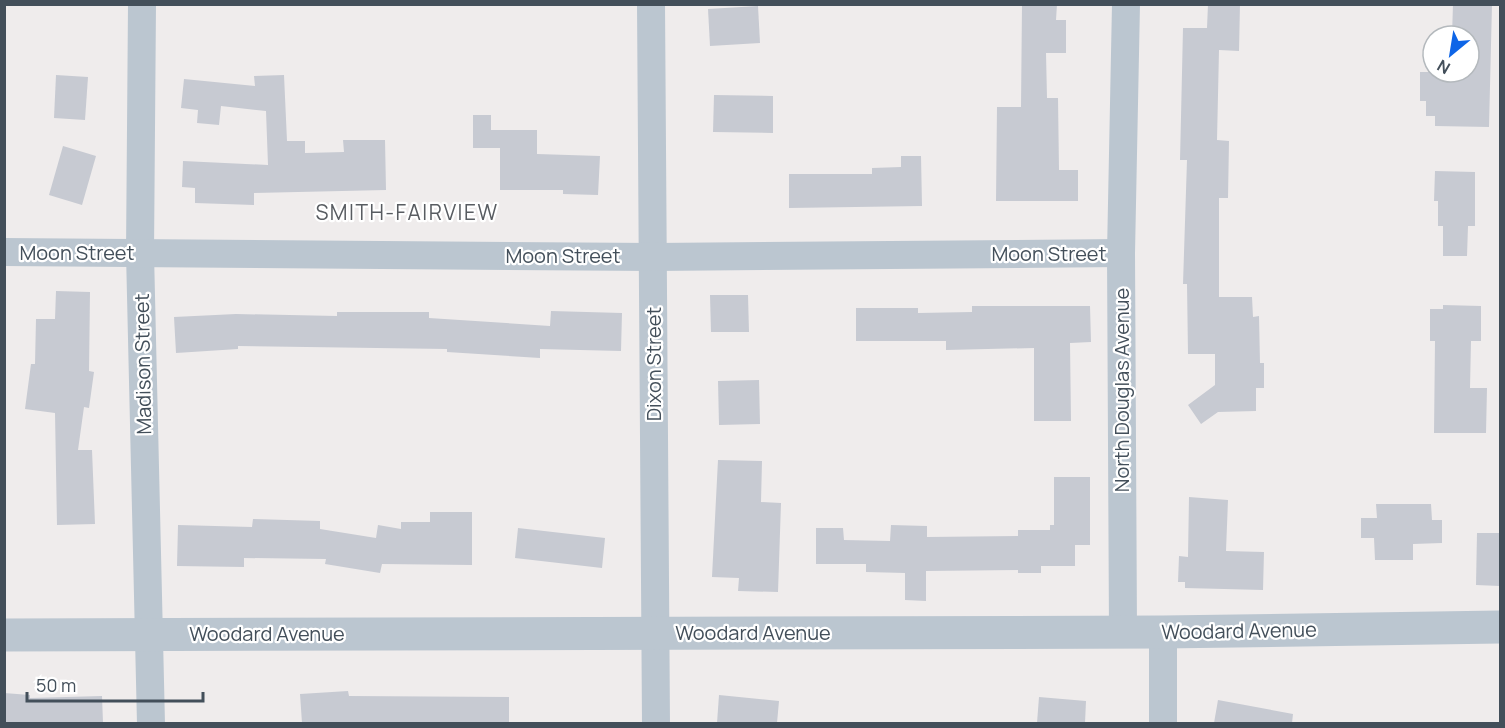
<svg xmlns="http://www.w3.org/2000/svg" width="1505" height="728" font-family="Manrope,sans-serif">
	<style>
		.building { fill: #c7cad2 }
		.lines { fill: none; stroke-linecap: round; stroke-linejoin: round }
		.minor { stroke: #bbc6d0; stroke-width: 28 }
		.tertiary { stroke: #bbc6d0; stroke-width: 33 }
		.labels { text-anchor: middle; stroke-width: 4.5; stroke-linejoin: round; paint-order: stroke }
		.street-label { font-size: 20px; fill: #434f5a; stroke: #fff }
		.neighbourhood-label { font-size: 21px; letter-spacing: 1.5px; fill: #585c61; stroke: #fff }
	</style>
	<rect width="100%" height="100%" fill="#efecec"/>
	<g class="building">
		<path d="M1022,4H1057L1056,20H1066V53H1046L1047,98H1058L1059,170H1078V201H996L997,107H1021Z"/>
		<path d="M1208,4H1240L1239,51L1219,50L1217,140L1229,141L1228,198H1219V297H1252L1253,317L1259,316L1260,363H1264V388H1256V411L1218,412L1201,424L1188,405L1215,385V354H1188L1187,284H1183L1187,160H1180L1181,117L1183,28H1207Z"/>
		<path d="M1453,4H1492L1489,127L1435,126V116H1426V101H1420V72H1469V36H1452Z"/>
		<path d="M758,6L760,43L710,46L708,9Z"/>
		<path d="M56,75L88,77L85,120L54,118Z"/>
		<path d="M284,75L287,141H305V153L344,152L343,140H385L386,190L254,193V205L195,203V188L182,187L183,161L268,165L266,111L221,106L219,125L197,123L198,110L181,108L184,79L255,86L254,76Z"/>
		<path d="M714,95L773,96V133L713,132Z"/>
		<path d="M473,115H491V130H537V154L600,156L598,195L563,194V190H500V148H473Z"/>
		<path d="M63,146L96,156L82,205L49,195Z"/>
		<path d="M901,156H921L922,206L789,208V174H872V168L901,167Z"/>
		<path d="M1435,171L1475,172V226H1468L1467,256H1443V226H1438V201H1434Z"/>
		<path d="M56,291L90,292L89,371L94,372L89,408L84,407L78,450H92L95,524L57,525L55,413L25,409L31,364H35L36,319H55Z"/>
		<path d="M710,295H748L749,332H711Z"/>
		<path d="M1443,305L1481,306V341H1471L1470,388H1487L1486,433H1434L1435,341H1430V309H1443Z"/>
		<path d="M972,306H1090L1091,342L1070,343L1071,421H1034V348L946,350V341H856V308H918V313L972,312Z"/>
		<path d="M551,311L622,313L621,351L540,349V358L447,352V349L238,346V349L176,353L174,317L236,314L337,316V312H429V318L550,326Z"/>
		<path d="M759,380L760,424L719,425L718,381Z"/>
		<path d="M718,460L762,461L761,502L781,503L778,592L738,591L739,578L712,577Z"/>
		<path d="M1054,477H1090V545H1075V566H1041V573H1018V570L926,571V601L905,600V573L866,572V564H816V528H843L844,540L890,541L891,525L927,526V537L1018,536V530H1050V525H1054Z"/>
		<path d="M1189,497L1228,500L1226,551L1264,552L1263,590L1185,588V582H1178L1179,556L1188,557Z"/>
		<path d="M1376,504H1431L1432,520H1442V543L1413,544V560H1375L1374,538H1361V518H1377Z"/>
		<path d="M430,512H472V565L382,564L380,573L325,564L326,559L244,558V567L177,566L178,525L252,527L253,519L320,521V529L376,538L378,525L401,529V522H430Z"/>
		<path d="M518,528L605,538L602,568L515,558Z"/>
		<path d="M1477,533H1500V586L1476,585Z"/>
		<path d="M348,691L349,696L509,697V723H302L300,694Z"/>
		<path d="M4,693L30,695V698L102,696L103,723H4Z"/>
		<path d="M719,695L779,701L777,723H717Z"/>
		<path d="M1039,697L1086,701L1085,723H1037Z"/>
		<path d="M1218,700L1293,714L1292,723H1214Z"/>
	</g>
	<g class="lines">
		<g class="minor">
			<path d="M142,4L140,253L151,724"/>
			<path d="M651,4L656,724"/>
			<path d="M4,252L654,257L1121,253"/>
			<path d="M1123,631L1121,253L1126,4"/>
			<path d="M1163,632V724"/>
		</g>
		<path class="tertiary" d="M4,635L1163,632L1500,627"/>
	</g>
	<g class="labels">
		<g class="street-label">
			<text x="77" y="260">Moon Street</text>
			<text x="1049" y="261">Moon Street</text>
			<text x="563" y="263">Moon Street</text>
			<text transform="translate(143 364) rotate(-91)" y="7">Madison Street</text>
			<text transform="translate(654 364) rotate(-90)" y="7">Dixon Street</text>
			<text transform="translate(1122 390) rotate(-90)" y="7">North Douglas Avenue</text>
			<text transform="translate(1239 631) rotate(-1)" y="7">Woodard Avenue</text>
			<text x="753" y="640">Woodard Avenue</text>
			<text x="267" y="641">Woodard Avenue</text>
		</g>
		<g class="neighbourhood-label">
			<text x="407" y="220">SMITH-FAIRVIEW</text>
		</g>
	</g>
	<rect width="1505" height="728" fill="none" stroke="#434f5a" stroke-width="12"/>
	<g transform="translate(1451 54) rotate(210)"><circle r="28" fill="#ffffff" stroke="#b4b9bd" stroke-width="1.5"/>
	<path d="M0-4.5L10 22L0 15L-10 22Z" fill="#0e65e7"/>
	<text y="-9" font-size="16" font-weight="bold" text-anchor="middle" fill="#434f5a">N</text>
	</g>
	<path d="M27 692v9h176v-9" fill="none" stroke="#434f5a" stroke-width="3"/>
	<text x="36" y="692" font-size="18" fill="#434f5a" stroke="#ffffff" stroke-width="4.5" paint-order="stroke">50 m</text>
</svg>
